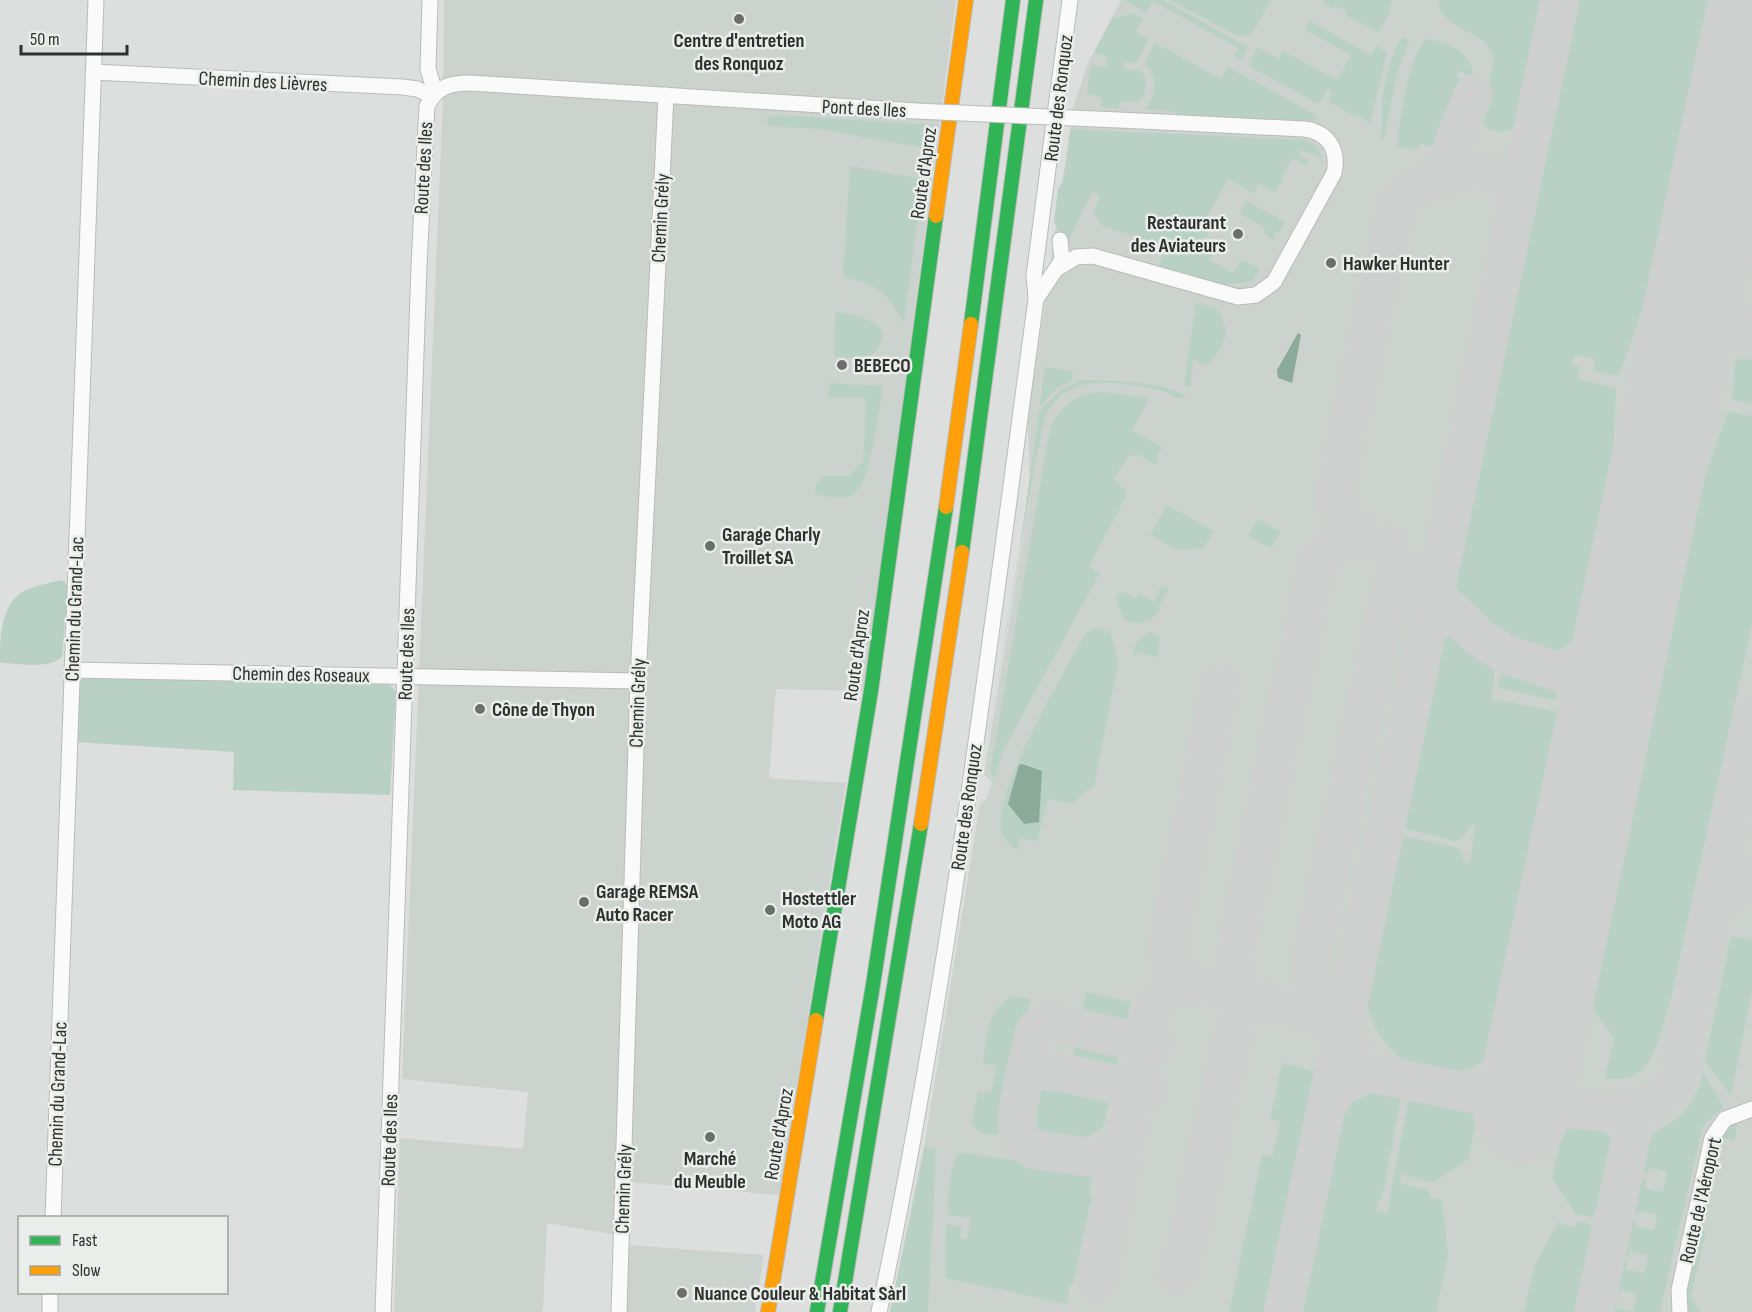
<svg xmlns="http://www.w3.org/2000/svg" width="1752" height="1312" font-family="'Sofia Sans Condensed',sans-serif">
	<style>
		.built { fill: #ccd3cf }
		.green { fill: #b9d1c5 }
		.water { fill: #8caa9a }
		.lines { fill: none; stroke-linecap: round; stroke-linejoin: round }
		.taxiway { stroke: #ced0cf; stroke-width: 39 }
		.runway { stroke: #ced0cf; stroke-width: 96 }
		.street-casing { stroke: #b9bbb9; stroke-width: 17 }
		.fast-casing { stroke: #b9bbb9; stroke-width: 16 }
		.slow-casing { stroke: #b9bbb9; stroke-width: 16 }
		.street { stroke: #fafafa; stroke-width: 15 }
		.fast { stroke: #30b455; stroke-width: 14 }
		.slow { stroke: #ff9f0a; stroke-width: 14 }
		.street-bridge-casing { stroke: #b9bbb9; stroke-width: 17; stroke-linecap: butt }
		.street-bridge { stroke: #fafafa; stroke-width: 15 }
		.poi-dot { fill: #6c6e6d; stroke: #e9eeeb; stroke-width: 2 }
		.labels { text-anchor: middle; stroke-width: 5; stroke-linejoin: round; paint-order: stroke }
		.poi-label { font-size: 20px; font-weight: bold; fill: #2f3130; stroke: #e9eeeb; text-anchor: start }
		.street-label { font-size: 20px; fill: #2f3130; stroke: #e9eeeb }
	</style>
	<rect width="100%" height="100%" fill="#dddfde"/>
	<g class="built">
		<path d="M444,0H956L864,691L776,689L769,778L846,783L779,1195L630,1182L629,1245L764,1255L755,1312H625L617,1235L547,1223L543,1312H394L400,1138L523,1149L528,1092L402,1079L443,99Z"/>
		<path d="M1121,0H1752V1312H890L926,1135L980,804L986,799L992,783L984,774L1030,497L1028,419L1073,108L1088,63Z"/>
	</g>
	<g class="green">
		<path d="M1124,0H1163L1248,47L1241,60L1234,56L1238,48L1153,1L1147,13Z"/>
		<path d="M1169,0H1271L1251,35L1240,37Z"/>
		<path d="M1324,0H1392L1389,14L1378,32L1345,15L1347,12L1335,5L1333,9L1322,3Z"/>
		<path d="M1441,0H1548L1524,115L1510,130L1500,132L1489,129L1477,120C1480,100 1493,80 1493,60C1494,34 1447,31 1438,6Z"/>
		<path d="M1571,0H1713L1656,270L1619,376L1594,371V358L1575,355L1572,364L1580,367L1578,379L1616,388L1612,476L1578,636C1573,640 1566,647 1559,650C1527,665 1481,630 1464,604C1456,591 1454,578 1453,564Z"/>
		<path d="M1132,13L1143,19L1136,32L1149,39L1137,63L1125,62L1124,69C1128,70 1135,69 1137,70C1152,74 1146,97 1138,102L1120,101L1119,109L1101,107L1102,98L1087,93L1090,68L1093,65L1106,67L1108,57L1094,52L1112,19Z"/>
		<path d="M1310,21L1371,55L1377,46L1387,53L1370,124L1358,114L1356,117L1328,101L1332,92L1328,89L1318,104L1249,66L1257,47L1279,59L1283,51L1337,80L1351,55L1305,30Z"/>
		<path d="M1404,37L1409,41L1397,74L1384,139L1380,138C1384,125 1381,114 1382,101C1383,88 1394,40 1404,37Z"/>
		<path d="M1431,39C1447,42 1478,56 1471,76L1459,71L1456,76L1467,82L1430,148L1420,143L1418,147L1422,150L1397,147C1400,116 1407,66 1424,40Z"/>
		<path d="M1155,43L1221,79L1228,67L1318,116L1317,121L1177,115L1175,112L1144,109C1156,100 1159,73 1144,65Z"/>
		<path d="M776,115L934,125L930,149L819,129L768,126L766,118Z"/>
		<path d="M1071,129L1306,140L1318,147L1323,159L1301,150L1299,154L1308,161L1306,165L1292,158L1281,179L1284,181L1274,192L1259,184L1254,194L1228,179L1202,228L1210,236L1158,251L1160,244L1102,226L1093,213L1100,196L1092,192L1069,240L1059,232L1054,222L1058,189L1064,179Z"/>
		<path d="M850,166L923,179L904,324C886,291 880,286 843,277Z"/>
		<path d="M1246,201L1286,222L1279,233L1275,232L1274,241L1263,233L1265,228L1239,213Z"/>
		<path d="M1210,241L1217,245L1210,260L1233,273L1241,260L1260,268L1252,282L1222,285L1159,267L1162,256Z"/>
		<path d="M1196,302L1217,309C1233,333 1224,348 1206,366L1194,360L1190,387L1184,386Z"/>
		<path d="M836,312C852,313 892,321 880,344C879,348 875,353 871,355C862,360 844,357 834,356Z"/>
		<path d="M1742,358L1752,360V404L1732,400L1735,361Z"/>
		<path d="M1045,367L1073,371L1072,380L1057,388L1040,406Z"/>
		<path d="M1080,380C1101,380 1174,381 1186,398H1176L1167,392L1151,388L1114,383H1094L1077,386L1060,396L1046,413L1036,458L982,774L1019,553L1039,412L1058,392Z"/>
		<path d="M830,383L883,386C879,408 872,485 852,495C842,500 825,497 815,494L816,484L823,476H850L860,463H863L866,398L827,397Z"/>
		<path d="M1101,392L1150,398L1132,430L1162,447L1156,457L1159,459L1156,465L1138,455L1129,456L1114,478L1126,492L1125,498L1089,567L1100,573L1005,747L994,779L990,771L1049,434C1057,408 1073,394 1101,392Z"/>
		<path d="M1728,411L1752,416V624L1670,1003C1657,1040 1654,1087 1605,1078L1614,1038L1589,1004L1698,490H1700Z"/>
		<path d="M1167,505L1214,531L1204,548L1178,550L1150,535Z"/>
		<path d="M1258,519L1281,532L1271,548L1248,536Z"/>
		<path d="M59,580L65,582L68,588L62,657C49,670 17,663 0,663C0,639 0,607 22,592C32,586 47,584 59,580Z"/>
		<path d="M1162,586L1169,589L1158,608L1161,610L1152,619L1137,624L1123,619L1116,597L1121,598L1117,594L1124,592L1136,598L1139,593L1154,601Z"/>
		<path d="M1096,627L1111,632L1118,663L1094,787L1085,791L1073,804L1048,799L1037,841L1021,838L1017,850C1011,846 1004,840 1002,833C990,794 1065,671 1085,634Z"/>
		<path d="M1150,632L1160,637L1158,657L1137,652L1136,655L1132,654L1136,643Z"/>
		<path d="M1451,636L1460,637L1496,661L1491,699L1556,711L1562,714L1489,1058C1430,1100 1365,1049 1364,983L1394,841L1403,836L1459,848L1465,862L1470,863L1475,826H1470L1463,838L1455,841L1407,829L1400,826L1397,817L1434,648L1439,639Z"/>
		<path d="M1503,665C1521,673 1549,680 1559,697L1553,700L1498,688Z"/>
		<path d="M80,676L387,682L396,691L390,795L233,790L234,752L74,742L76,682Z"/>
		<path d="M1731,936L1752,940V991L1731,1096L1705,1061Z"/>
		<path d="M1086,992L1131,1002L1104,1126C1064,1161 1001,1125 1041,1090L1065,1092Z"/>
		<path d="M1014,996L1031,999L1003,1131C992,1138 977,1134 971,1123L978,1092L991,1093L996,1066L983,1063C987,1037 986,1008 1014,996Z"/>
		<path d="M1282,1063L1314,1071L1320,1076V1099L1273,1312H1229L1262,1155L1272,1156L1280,1122L1270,1119Z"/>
		<path d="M1703,1073L1724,1107L1703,1125L1660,1312H1601L1604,1297L1617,1300L1616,1308L1633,1312L1637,1294L1620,1290L1618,1294L1606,1291L1612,1259L1628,1262L1626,1269L1644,1273L1648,1256L1630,1251L1629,1257L1614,1253L1622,1218L1637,1221L1636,1227L1654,1230L1657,1215L1640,1211L1639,1215L1623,1212L1630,1176L1646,1179L1645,1188L1663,1192L1667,1172L1649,1168L1647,1174L1632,1171L1640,1142C1675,1117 1691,1120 1703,1073Z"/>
		<path d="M1382,1088L1402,1091L1384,1189L1376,1211L1387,1213L1410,1092L1479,1106L1468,1160L1432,1183L1402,1174L1399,1183L1429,1190L1431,1198L1442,1200L1448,1255L1436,1312H1293L1331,1129L1346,1105Z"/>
		<path d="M1738,1122L1734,1141L1723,1139L1707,1216L1702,1210C1708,1181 1708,1136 1738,1122Z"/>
		<path d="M1564,1124L1604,1132L1618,1145L1620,1161L1607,1220L1576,1214L1552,1178Z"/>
		<path d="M925,1147L934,1148L936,1152L928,1312H890Z"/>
		<path d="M966,1153L1093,1172L1089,1195L1092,1196L1073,1285H1069L1067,1304L945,1278L946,1224L962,1227L960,1238L967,1239L971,1218L948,1215C948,1195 948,1172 958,1154Z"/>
		<path d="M1577,1221L1606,1228L1588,1312H1524L1534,1266L1558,1223L1575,1227Z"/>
		<path d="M1703,1228L1706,1231L1690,1300L1696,1302L1695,1307L1700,1308L1699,1312H1687L1685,1297L1698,1231Z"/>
	</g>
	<g class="water">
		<path d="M1298,333L1301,335L1292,383L1278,378L1277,370Z"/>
		<path d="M1022,764L1042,771L1039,822L1024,824L1008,804L1019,765Z"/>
	</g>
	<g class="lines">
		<g class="taxiway">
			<path d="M1439,180L1473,95"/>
			<path d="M1517,205C1496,150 1453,175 1412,189L1403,194L1395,210L1334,494L1337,508L1345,517L1434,594L1479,637L1505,654L1559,672L1582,685L1600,710L1603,731"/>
			<path d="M1708,228C1704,272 1705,312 1752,331"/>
			<path d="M1669,414C1682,366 1694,330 1752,333"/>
			<path d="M1559,672C1586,669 1606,659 1622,636"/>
			<path d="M1712,912L1721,899L1752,878"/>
			<path d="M1188,984L1172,967L1167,945L1220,685"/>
			<path d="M1254,998C1238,988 1232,976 1234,957L1317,562C1334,533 1359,543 1388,544"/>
			<path d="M1355,1049C1319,1019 1311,1011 1311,961L1392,582"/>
			<path d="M1026,1076L1034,1068H1040L1147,1091"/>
			<path d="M1474,1092C1513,1089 1525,1074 1537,1038"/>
			<path d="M1327,1107C1336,1087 1346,1075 1369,1073C1427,1082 1607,1130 1652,1103C1670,1093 1676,1077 1681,1059L1752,718"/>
			<path d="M1124,1150L1111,1160L1036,1150C1029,1146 1022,1142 1019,1134C1012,1119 1031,1051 1035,1031L1039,1026L1050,1022L1156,1046"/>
			<path d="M1177,1274L1188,1239L1238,1011L1246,1001L1254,998"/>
			<path d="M1096,1283L1153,1006C1159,996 1165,988 1176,985C1199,979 1276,1006 1304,1010H1317L1338,999"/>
			<path d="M1283,1312L1560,0"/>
			<path d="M1594,1312L1637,1109"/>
		</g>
		<path class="runway" d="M1521,1115L1752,22"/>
		<defs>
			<g id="street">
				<path d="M430,0L428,69L435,92"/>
				<path d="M93,72L403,87L417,89L432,96"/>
				<path d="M1058,268L1076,257L1093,256L1238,297L1256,295L1274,282L1334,173C1339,149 1328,132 1304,129L1163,122"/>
				<path d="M1036,297L1034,276L1070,0"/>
				<path d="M71,670L638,681"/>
				<path d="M53,1218L96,0"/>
				<path d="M50,1312V1292"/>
				<path d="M383,1312L419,266L427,106C436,87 450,83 470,83L916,111"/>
				<path d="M619,1312L638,681L666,95"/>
				<path d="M879,1312C950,977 990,638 1036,299L1062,260L1060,240"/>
				<path d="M1680,1312L1679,1290L1712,1138L1725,1119L1752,1109"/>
			</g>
			<g id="fast">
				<path d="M971,324L1013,0"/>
				<path d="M962,552L1036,0"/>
				<path d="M816,1020L871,691L936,216"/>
				<path d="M817,1312L873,985L946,507"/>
				<path d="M840,1312L921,824"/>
			</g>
			<g id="slow">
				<path d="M936,216L966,0"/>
				<path d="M946,507L971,324"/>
				<path d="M921,824L962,552"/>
				<path d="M768,1312L816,1020"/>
			</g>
		</defs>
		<use href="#street" class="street-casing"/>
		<use href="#fast" class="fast-casing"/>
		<use href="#slow" class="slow-casing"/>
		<use href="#street" class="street"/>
		<use href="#fast" class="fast"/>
		<use href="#slow" class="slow"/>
		<defs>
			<path id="street-bridge" d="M916,111L1163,122"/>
		</defs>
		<use href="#street-bridge" class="street-bridge-casing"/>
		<use href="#street-bridge" class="street-bridge"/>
	</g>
	<g class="poi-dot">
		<circle cx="739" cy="19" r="6"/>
		<circle cx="1238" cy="234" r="6"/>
		<circle cx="1331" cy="263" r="6"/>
		<circle cx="842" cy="365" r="6"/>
		<circle cx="710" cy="546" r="6"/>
		<circle cx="480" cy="709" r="6"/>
		<circle cx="584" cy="902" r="6"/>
		<circle cx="770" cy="910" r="6"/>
		<circle cx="710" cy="1137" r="6"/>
		<circle cx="682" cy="1293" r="6"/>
	</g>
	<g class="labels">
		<g class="poi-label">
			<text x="739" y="47" text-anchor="middle">Centre d'entretien<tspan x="739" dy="23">des Ronquoz</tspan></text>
			<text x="1226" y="229" text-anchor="end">Restaurant<tspan x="1226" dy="23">des Aviateurs</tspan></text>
			<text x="1343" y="270">Hawker Hunter</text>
			<text x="854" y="372">BEBECO</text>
			<text x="722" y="541">Garage Charly<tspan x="722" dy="23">Troillet SA</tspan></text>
			<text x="492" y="716">Cône de Thyon</text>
			<text x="596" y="898">Garage REMSA<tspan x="596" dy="23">Auto Racer</tspan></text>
			<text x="782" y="905">Hostettler<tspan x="782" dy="23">Moto AG</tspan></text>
			<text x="710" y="1165" text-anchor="middle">Marché<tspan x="710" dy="23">du Meuble</tspan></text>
			<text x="694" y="1300">Nuance Couleur &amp; Habitat Sàrl</text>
		</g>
		<g class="street-label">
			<text transform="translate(263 81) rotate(3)" y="7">Chemin des Lièvres</text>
			<text transform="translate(1058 98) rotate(-83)" y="7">Route des Ronquoz</text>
			<text transform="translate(864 108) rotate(3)" y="7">Pont des Iles</text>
			<text transform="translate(423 168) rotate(-87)" y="7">Route des Iles</text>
			<text transform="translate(923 173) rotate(-82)" y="7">Route d'Aproz</text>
			<text transform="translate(660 218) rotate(-87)" y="7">Chemin Grély</text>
			<text transform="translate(74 609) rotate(-88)" y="7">Chemin du Grand-Lac</text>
			<text transform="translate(406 654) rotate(-88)" y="7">Route des Iles</text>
			<text transform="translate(856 655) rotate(-82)" y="7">Route d'Aproz</text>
			<text transform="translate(301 674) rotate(1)" y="7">Chemin des Roseaux</text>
			<text transform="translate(637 703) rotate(-88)" y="7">Chemin Grély</text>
			<text transform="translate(966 807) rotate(-82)" y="7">Route des Ronquoz</text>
			<text transform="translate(57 1094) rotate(-88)" y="7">Chemin du Grand-Lac</text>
			<text transform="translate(778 1134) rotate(-80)" y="7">Route d'Aproz</text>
			<text transform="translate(389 1140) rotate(-88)" y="7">Route des Iles</text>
			<text transform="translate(623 1189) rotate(-88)" y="7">Chemin Grély</text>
			<text transform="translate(1700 1200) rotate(-77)" y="7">Route de l'Aéroport</text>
		</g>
	</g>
	<rect x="18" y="1216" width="210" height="78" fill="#e9eeeb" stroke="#9fa2a0" stroke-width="1.5"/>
	<rect x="30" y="1236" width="30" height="9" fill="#30b455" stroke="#9fa2a0" stroke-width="1.5"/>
	<text x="72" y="1246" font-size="18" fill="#2f3130">Fast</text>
	<rect x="30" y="1266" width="30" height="9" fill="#ff9f0a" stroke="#9fa2a0" stroke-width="1.5"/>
	<text x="72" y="1276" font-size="18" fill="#2f3130">Slow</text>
	<path d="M21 45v9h106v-9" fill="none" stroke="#2f3130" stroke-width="3"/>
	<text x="30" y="45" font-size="18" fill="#2f3130" stroke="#e9eeeb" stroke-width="4.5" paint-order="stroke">50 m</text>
</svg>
